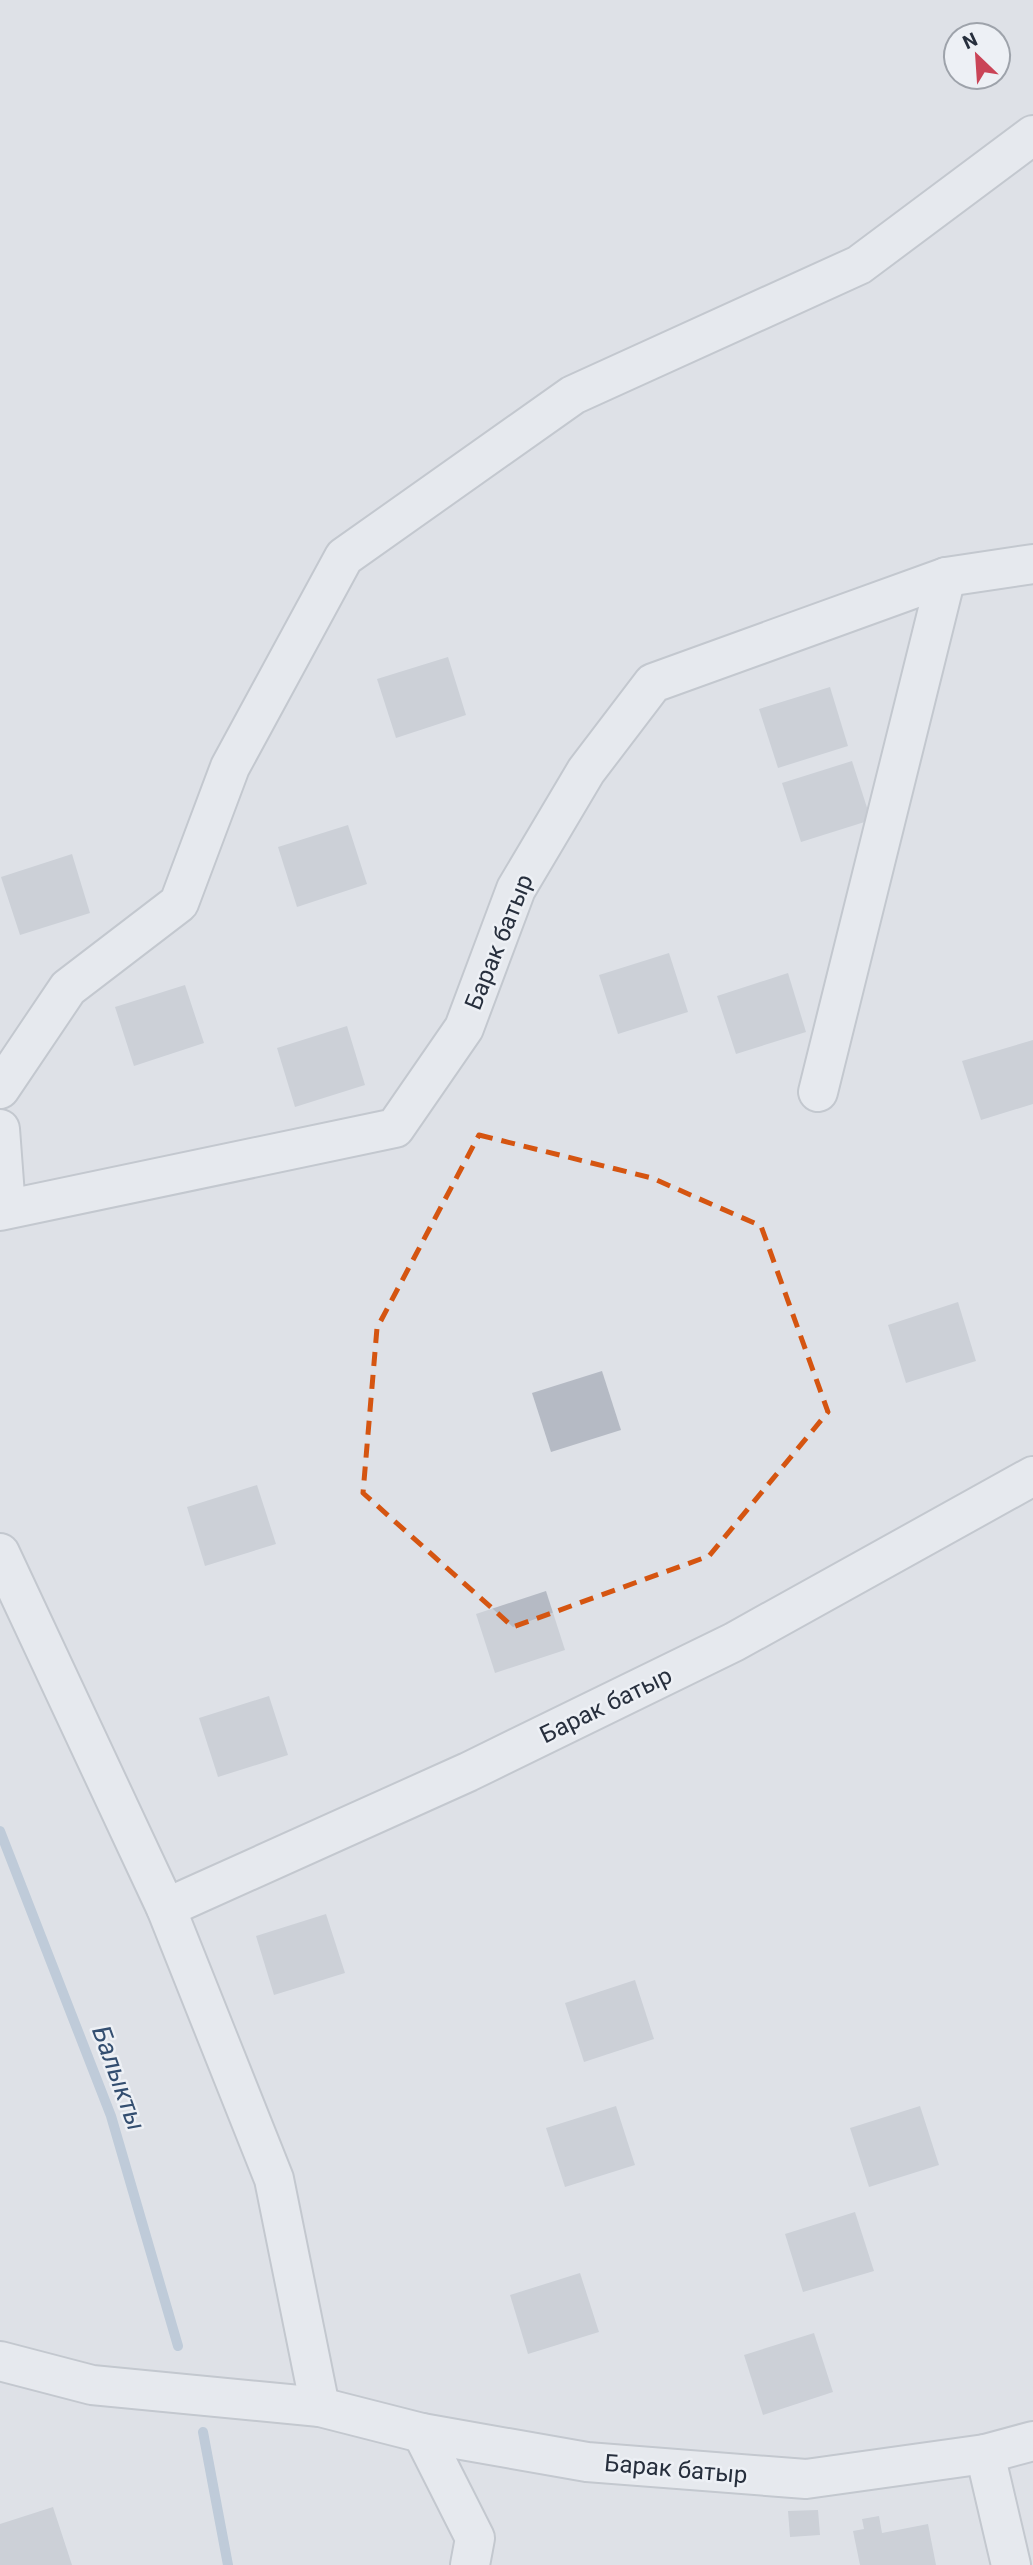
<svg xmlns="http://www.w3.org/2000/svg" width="1033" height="2565" font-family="Roboto,sans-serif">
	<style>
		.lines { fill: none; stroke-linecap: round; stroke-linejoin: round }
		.stream { stroke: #99afc7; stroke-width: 10 }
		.building { fill: #b5bac4 }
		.minor-casing { stroke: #a3a8b1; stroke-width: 42 }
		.minor { stroke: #f0f2f6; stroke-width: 38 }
		.marked { fill: none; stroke: #d55511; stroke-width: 5; stroke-dasharray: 14 9; stroke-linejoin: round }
		.labels { text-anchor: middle; stroke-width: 5; stroke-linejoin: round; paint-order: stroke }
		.street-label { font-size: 24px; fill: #272f3d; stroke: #edf0f5 }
		.water-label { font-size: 26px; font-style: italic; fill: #334e70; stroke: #edf0f5 }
	</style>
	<rect width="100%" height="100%" fill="#dee1e7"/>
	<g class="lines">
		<g class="stream">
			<path d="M0,1831L111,2116L178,2346"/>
			<path d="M203,2432L228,2565"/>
		</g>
	</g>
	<g class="building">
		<path d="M448,657L466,715L396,738L377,679Z"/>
		<path d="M830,687L848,746L778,768L759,709Z"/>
		<path d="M852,761L871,820L801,842L782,783Z"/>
		<path d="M348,825L367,884L297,907L278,847Z"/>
		<path d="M72,854L90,913L20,935L1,877Z"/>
		<path d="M669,953L688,1012L618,1034L599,975Z"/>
		<path d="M788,973L806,1032L736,1054L717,996Z"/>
		<path d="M185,985L204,1043L134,1066L115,1007Z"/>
		<path d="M347,1026L365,1085L295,1107L277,1048Z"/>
		<path d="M1033,1040V1104L981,1120L962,1061Z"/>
		<path d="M958,1302L976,1361L906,1383L888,1325Z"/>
		<path d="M602,1371L621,1430L551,1452L532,1393Z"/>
		<path d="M257,1485L276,1544L205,1566L187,1507Z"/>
		<path d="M546,1591L565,1650L495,1673L476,1614Z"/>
		<path d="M269,1696L288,1755L218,1777L199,1718Z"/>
		<path d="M326,1914L345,1973L274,1995L256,1936Z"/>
		<path d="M635,1980L654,2039L584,2062L565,2003Z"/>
		<path d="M616,2106L635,2165L565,2187L546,2128Z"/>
		<path d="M920,2106L939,2165L869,2187L850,2128Z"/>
		<path d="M855,2212L874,2271L803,2292L785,2234Z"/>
		<path d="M580,2273L599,2332L528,2354L510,2295Z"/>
		<path d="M814,2333L833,2392L763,2415L744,2355Z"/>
		<path d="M53,2507L72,2565H0V2524Z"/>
		<path d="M818,2510L820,2535L790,2537L788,2511Z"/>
		<path d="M879,2516L882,2533L928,2524L936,2565H860L853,2531L864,2529L862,2519Z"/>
	</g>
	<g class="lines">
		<defs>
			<g id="minor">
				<path d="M0,1089L68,988L179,903L230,767L344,557L573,395L859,265L1033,135"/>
				<path d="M818,1092L946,577"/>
				<path d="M0,1129L6,1209"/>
				<path d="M0,1211L395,1128L464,1028L516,889L586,771L653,683L946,577L1033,564"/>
				<path d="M0,1553L166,1908L274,2179L320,2407"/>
				<path d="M166,1908L468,1772L734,1642L1033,1476"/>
				<path d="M0,2361L92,2385L320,2407L422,2433L587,2462L806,2479L985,2454L1033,2441"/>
				<path d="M422,2433L475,2538L470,2565"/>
				<path d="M985,2454L1011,2565"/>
			</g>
		</defs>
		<use href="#minor" class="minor-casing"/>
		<use href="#minor" class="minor"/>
	</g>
	<path d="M0 0H1033V2565H0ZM479,1135L652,1178L761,1226L828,1412L709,1556L513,1627L363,1493L377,1328Z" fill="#dee1e7" fill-opacity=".55" fill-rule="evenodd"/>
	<path class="marked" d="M479,1135L652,1178L761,1226L828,1412L709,1556L513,1627L363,1493L377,1328Z"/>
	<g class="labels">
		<g class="street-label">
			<text transform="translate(499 942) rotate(-68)" y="8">Барак батыр</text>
			<text transform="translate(606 1705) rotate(-26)" y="8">Барак батыр</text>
			<text transform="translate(676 2469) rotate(5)" y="8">Барак батыр</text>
		</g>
		<g class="water-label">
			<text transform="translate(119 2078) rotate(70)" y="9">Балыкты</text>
		</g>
	</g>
	<g transform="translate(977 56) rotate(335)"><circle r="33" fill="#edf0f5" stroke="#9ea3ab" stroke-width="2"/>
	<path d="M0-5L12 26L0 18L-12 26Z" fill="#ca4457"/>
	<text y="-10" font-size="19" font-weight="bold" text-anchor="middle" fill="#272f3d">N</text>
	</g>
</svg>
